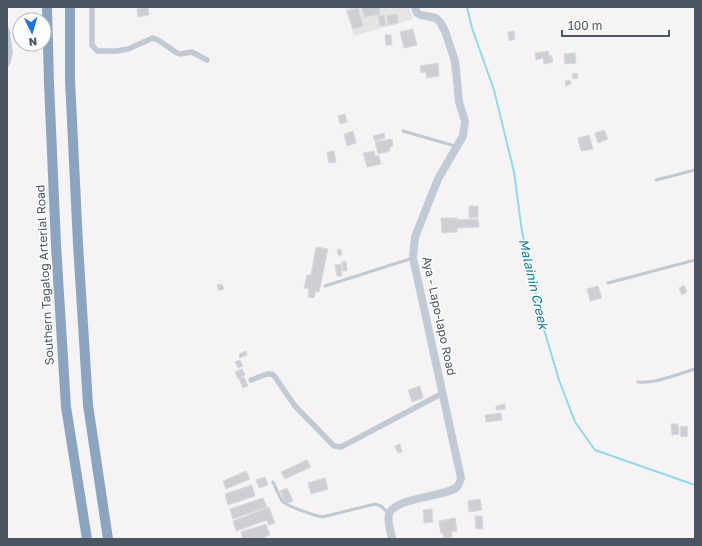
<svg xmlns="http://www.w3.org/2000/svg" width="702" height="546" font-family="'Golos Text',sans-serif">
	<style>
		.education { fill: #e6e4e5 }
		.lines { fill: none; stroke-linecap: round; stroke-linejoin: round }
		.stream { stroke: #90daee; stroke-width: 2 }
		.building { fill: #cdcfd5; stroke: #d7d9de }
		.lane { stroke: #c1cad2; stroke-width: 3 }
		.street { stroke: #c1cad2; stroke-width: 5.5 }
		.secondary { stroke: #c1cbd6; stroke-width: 8 }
		.highway { stroke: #8ba5c1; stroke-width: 10 }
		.labels { text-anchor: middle; stroke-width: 3; stroke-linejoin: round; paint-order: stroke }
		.street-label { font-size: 12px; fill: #4a5661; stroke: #fff }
		.water-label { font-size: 13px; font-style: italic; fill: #0c7c9b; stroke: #fff }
	</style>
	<rect width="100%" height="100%" fill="#f5f3f3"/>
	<path class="education" d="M345,7H409L413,19L354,36Z"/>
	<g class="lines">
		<path class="stream" d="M467,7L472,28L494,90L514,172L522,232L543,326L559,380L575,422L595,450L695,485"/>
	</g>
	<g class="building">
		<path d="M148,7L149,15L138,17L137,9Z"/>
		<path d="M362,7H379L380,14L364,17Z"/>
		<path d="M358,8L363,26L353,29L347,11Z"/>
		<path d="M397,14L398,23L388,25L387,16Z"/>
		<path d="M384,15L386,25L380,26L378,16Z"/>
		<path d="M413,29L417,45L404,48L400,32Z"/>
		<path d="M514,31L515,39L509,41L508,32Z"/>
		<path d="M385,35H391L392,45H386Z"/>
		<path d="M548,51L549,56L551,55L553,62L544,64L543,58L536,60L535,53Z"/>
		<path d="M575,53L576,63L565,64L564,54Z"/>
		<path d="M438,63L439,76L427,78L426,72L421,73L420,66Z"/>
		<path d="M577,73L578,78L573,79L572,74Z"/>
		<path d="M570,80L571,84L566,86L565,81Z"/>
		<path d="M345,114L347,122L340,124L338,116Z"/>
		<path d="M604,130L608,139L598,143L595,133Z"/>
		<path d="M353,131L356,143L347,146L344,134Z"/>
		<path d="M384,133L385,138L375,141L373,136Z"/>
		<path d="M589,135L593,149L581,151L578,138Z"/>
		<path d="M392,139L393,146L390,147V151L378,154L375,142Z"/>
		<path d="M334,151L336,162L329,163L327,152Z"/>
		<path d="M374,151L375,156H379L381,164L367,167L363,153Z"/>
		<path d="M469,206H478V217L469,218Z"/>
		<path d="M441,218H457V220L478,219L479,227L457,228V232L442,233Z"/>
		<path d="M316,247L328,249L319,292L316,291L314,298L308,297L309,289L304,288L307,275H311Z"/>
		<path d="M341,249L342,255H338L337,250Z"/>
		<path d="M346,261L347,271H343L342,262Z"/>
		<path d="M341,264L342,276H337L335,265Z"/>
		<path d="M222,284L224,289L219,291L217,285Z"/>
		<path d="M684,285L687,292L682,295L679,288Z"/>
		<path d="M598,286L602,298L590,301L587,289Z"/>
		<path d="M246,351L247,355L240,358L239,354Z"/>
		<path d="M240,360L243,366L238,368L235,362Z"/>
		<path d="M242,369L245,375L238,379L235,372Z"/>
		<path d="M244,377L248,386L243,388L239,379Z"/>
		<path d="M420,386L423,398L412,402L408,390Z"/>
		<path d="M505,404V409L496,410V406Z"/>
		<path d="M501,413L502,420L486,422L485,415Z"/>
		<path d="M671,424H678L679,434L672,435Z"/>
		<path d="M687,426L688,436L681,437L680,427Z"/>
		<path d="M400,444L402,452L398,453L395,446Z"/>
		<path d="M307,460L311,467L285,479L281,472Z"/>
		<path d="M246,471L250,479L226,489L223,481Z"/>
		<path d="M265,477L268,485L259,488L256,480Z"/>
		<path d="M325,478L328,489L311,494L308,483Z"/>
		<path d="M252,485L255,496L228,505L225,494Z"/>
		<path d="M287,488L293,501L286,504L280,491Z"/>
		<path d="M263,498L267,507L233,519L230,509Z"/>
		<path d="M480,499L482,510L469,512L468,501Z"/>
		<path d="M269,507L275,523L269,525L267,520L236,531L233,521Z"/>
		<path d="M432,509L433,522L424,523L423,510Z"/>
		<path d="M475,516H482L483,529H476Z"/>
		<path d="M455,518L457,531L451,532L452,537L444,538L443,533L441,534L439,521Z"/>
		<path d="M266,524L270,535L260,539H243L241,532Z"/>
	</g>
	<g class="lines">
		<g class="lane">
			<path d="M403,131L455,146"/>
			<path d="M656,180L695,170"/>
			<path d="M608,283L695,260"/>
			<path d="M325,286L413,258"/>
			<path d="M638,382C655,384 678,374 695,369"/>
			<path d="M273,482C276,488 279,496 283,502C287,506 316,516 322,517L375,504L381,506L388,513"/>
		</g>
		<g class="street">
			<path d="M92,7V45L97,51H117L128,49L153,38L158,40L177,53L180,54L192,52L207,60"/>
			<path d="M7,30L10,53L7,64"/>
			<path d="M251,380L267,374H272L275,377L295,406L334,446L341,447L443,393"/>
		</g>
		<path class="secondary" d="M392,539C391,532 387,521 389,514C395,497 446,497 457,487C459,485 460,481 461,478L413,258L415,237L438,179L463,136L465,121L459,102L455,61L445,31L440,22L436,18L421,15L417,13L415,7"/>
		<g class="highway">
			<path d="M47,7L49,83L56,245L66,407L87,539"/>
			<path d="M70,7V80L78,244L88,405L108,539"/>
		</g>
	</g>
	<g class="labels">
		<g class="street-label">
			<text transform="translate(45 275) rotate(-93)" y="4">Southern Tagalog Arterial Road</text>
			<text transform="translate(439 316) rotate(78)" y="4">Aya - Lapo-lapo Road</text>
		</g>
		<g class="water-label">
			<text transform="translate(534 284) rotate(77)" y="5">Malainin Creek</text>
		</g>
	</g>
	<rect width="702" height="546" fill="none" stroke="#4a5661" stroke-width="16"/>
	<g transform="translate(32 32) rotate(175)"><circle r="19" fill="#ffffff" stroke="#b7bbc0"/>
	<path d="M0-3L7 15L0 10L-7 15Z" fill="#1a73e8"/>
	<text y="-6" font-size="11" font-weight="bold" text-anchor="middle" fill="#4a5661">N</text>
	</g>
	<path d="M562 30v6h107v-6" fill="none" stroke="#4a5661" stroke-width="2"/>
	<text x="568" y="30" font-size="12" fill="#4a5661" stroke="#ffffff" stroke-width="3" paint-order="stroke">100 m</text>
</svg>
